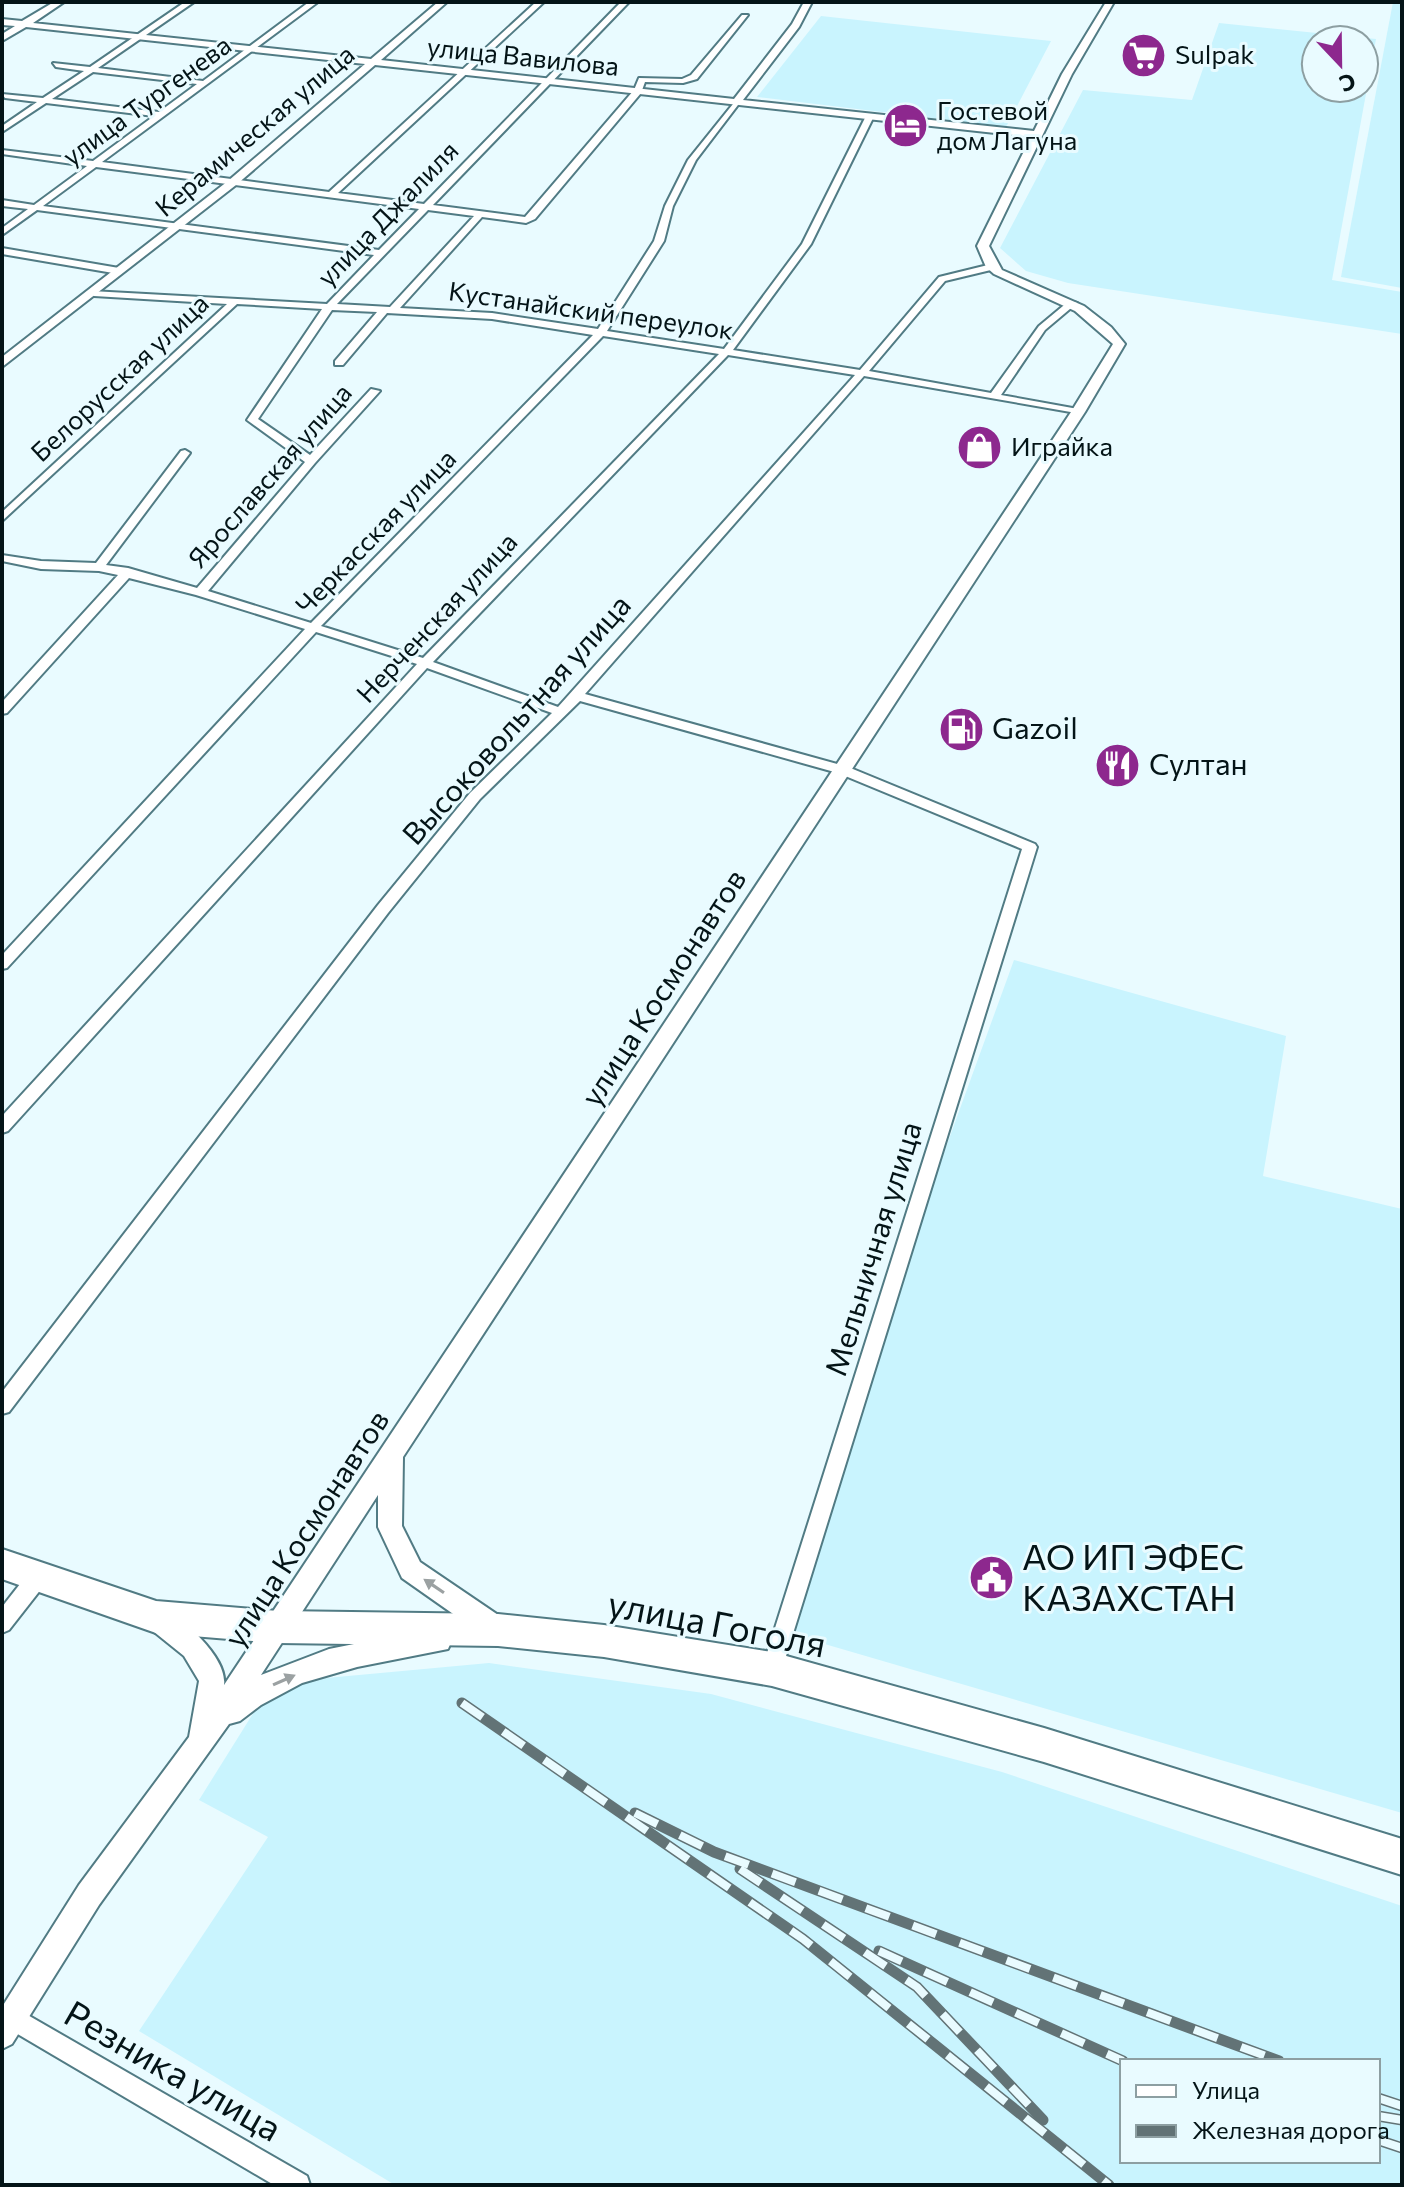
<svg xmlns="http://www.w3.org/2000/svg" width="1404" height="2187" font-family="Commissioner,sans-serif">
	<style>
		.built { fill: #c9f4fe; fill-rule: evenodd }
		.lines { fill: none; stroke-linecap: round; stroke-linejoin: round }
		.minor-casing { stroke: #517b84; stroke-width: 4 }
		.tertiary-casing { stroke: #517b84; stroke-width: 4 }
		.trunk-casing { stroke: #517b84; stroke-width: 4 }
		.minor { fill: #fff; fill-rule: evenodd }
		.tertiary { fill: #fff; fill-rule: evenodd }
		.trunk { fill: #fff; fill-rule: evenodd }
		.rail-casing { stroke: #627376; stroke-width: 11 }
		.rail { stroke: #e9fbff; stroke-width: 8; stroke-dasharray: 25; stroke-linecap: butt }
		.oneway { fill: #9ba1a2 }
		.labels { text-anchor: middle; stroke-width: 6; stroke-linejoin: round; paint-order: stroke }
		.far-poi-label { font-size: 26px; fill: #041417; stroke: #e9fbff; text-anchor: start }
		.far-street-label { font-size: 26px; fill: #041417; stroke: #e9fbff }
		.street-label { font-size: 30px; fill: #041417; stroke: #e9fbff }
		.poi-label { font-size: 30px; fill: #041417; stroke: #e9fbff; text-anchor: start }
		.near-poi-label { font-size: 36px; fill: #041417; stroke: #e9fbff; text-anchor: start }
		.near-street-label { font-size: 36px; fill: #041417; stroke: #e9fbff }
	</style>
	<rect width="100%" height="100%" fill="#e9fbff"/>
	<g class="built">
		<path d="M1393,2H1402V288L1341,277Z"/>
		<path d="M821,16L1051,41L1006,127L757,97Z"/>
		<path d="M1219,23L1376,39L1332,280L1402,292V334L1068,283L1026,271L1000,248L1083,90L1192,100ZM1364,40V88H1316V40Z"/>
		<path d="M1014,960L1286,1036L1263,1176L1402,1209V1813L787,1633L917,1227Z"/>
		<path d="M489,1663L711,1694L1002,1772L1402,1906V2185H395L139,2031L268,1837L199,1800L272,1683ZM1122,2061H1378V2161H1122Z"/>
	</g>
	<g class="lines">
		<defs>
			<g id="minor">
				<path d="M185,2H194L98,68L203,81L309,2H318L102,162L329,192L536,2H544L338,193L424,204L621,2H629L433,205L525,217L634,90L639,78L682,79L691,75L742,15H748L697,79L683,83L645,82L641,93L535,219L526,223L482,217L400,308L492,313L598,329L654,241L665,206L688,160L737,99L741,101L696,160L673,206L664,241L607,331L724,349L802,244L866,116L870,114L874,116L811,244L733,350L860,370L939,277L992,264L995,265V269L945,281L869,371L991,393L1039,326L1069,301L1077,303L1045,330L1001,395L1078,409L1082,410V414L864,376L585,694L848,767L1035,844L1037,847L782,1669L779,1676L772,1679L765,1676L762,1669L1022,849L838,773L580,701L480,799L388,913L9,1412L2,1414V1392L378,905L470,793L552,713L427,668L8,1131L2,1133V1116L417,664L316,632L7,968L2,969V955L305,629L196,595L129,578L7,713L2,714V702L118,575L99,571L41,569L2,561V555L41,561L96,563L181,451L185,450L190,453L106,565L128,568L197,588L305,462L247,420L322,309L237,304L2,521V512L227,304L94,296L89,293L91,291L327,304L374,255L37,210L2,235V228L28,209L2,206V200L34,205L87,166L2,154V150L93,161L154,116L46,103L2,132V126L37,102L5,98L2,94L43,98L84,71L56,67L53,63L90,67ZM93,72L197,84L159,112L52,99ZM96,167L419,209L379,250L43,206ZM428,210L474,216L390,307L337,304ZM332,310L377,312L335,361V365H343L387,313L492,319L593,335L311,623L208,591L315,463L380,391L371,389L310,455L258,419ZM603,336L719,354L423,658L321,626ZM728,355L855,375L558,707L433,662Z"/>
				<path d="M2,248L119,268L124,271L119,274L2,254Z"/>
				<path d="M38,1567L45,1570L48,1577L45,1584L9,1630L2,1633V1607L31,1570Z"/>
				<path d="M12,2006L307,2176L310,2185H274L4,2026V2010Z"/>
			</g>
			<path id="tertiary" d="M54,2H64L33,23L371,59L438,2H447L381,60L734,99L792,24L804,2H812L799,27L743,100L1034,131L1062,74L1106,2H1114L1072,74L989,246L1002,270L1084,306L1111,327L1125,344L1085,412L403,1457L402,1526L420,1562L504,1619L508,1628L504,1637L495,1640L486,1637L402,1578L378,1527V1495L261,1675L329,1649L439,1627L448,1631L452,1640L448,1649L357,1667L302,1683L261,1705L240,1721L229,1724L99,1905L12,2044L2,2049V2007L79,1885L189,1737L199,1681L184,1656L148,1627L144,1618L148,1609L157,1606C180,1615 228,1657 224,1685L1071,412L1113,344L1075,311L994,274L986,267L977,246L1031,137L375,65L236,185L2,367V357L228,181L365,64L26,27L2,41V34L15,26L2,25V19L22,21Z"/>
			<path id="trunk" d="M2,1549L156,1601L278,1611L498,1614L604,1625L772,1652L1044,1728L1402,1839V1875L1044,1762L772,1686L604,1657L498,1646L278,1643L156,1633L2,1579Z"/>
		</defs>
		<use href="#minor" class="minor-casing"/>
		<use href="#tertiary" class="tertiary-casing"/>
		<use href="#trunk" class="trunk-casing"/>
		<use href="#minor" class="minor"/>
		<use href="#tertiary" class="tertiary"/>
		<use href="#trunk" class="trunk"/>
		<defs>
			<g id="rail">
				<path d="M462,1703L803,1939L1109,2185"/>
				<path d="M635,1813L714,1852L1279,2061"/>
				<path d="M740,1869L917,1987L1043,2120"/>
				<path d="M879,1951L1123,2061"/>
				<path d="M1378,2098L1402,2106"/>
				<path d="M1378,2116L1402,2120"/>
				<path d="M1378,2140L1402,2148"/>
			</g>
		</defs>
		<use href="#rail" class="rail-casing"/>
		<use href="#rail" class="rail"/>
	</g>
	<defs><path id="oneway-solid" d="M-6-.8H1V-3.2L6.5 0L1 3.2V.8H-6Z" transform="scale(2)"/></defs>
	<g class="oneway">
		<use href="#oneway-solid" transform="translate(434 1586) rotate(-146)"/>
		<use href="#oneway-solid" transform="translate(284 1680) rotate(-24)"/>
	</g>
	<defs>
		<symbol id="supermarket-disc" viewBox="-11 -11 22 22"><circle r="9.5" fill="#8d288e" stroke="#e9fbff"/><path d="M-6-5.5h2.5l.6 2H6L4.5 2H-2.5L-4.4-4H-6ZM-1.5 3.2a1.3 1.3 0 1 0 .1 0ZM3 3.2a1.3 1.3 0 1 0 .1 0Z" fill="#fff"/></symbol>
		<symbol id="hotel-disc" viewBox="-11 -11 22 22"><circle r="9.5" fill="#8d288e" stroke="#e9fbff"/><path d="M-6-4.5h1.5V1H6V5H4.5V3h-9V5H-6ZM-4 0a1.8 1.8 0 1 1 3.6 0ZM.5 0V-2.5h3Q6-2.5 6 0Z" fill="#fff"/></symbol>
		<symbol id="shop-disc" viewBox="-11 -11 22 22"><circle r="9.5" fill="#8d288e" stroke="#e9fbff"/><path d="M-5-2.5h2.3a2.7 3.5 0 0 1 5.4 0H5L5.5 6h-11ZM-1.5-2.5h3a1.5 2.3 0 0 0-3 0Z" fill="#fff"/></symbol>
		<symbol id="fuel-disc" viewBox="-11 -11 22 22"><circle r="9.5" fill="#8d288e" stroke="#e9fbff"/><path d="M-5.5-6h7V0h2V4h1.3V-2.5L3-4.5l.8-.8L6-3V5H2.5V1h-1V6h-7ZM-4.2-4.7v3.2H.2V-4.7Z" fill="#fff"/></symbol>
		<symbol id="restaurant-disc" viewBox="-11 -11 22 22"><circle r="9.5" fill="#8d288e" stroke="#e9fbff"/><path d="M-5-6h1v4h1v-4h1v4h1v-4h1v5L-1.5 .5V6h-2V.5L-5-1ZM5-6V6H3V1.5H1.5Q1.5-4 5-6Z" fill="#fff"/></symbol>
		<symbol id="civic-disc" viewBox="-11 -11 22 22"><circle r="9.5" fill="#8d288e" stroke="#e9fbff"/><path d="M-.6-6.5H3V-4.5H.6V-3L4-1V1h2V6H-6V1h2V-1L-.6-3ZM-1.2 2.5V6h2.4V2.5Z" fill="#fff"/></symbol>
	</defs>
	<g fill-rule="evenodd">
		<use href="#supermarket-disc" x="1118" y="30" width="51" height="51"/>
		<use href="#hotel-disc" x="880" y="100" width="51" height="51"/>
		<use href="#shop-disc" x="954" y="422" width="51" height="51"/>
		<use href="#fuel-disc" x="936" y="704" width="51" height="51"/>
		<use href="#restaurant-disc" x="1092" y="740" width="51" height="51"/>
		<use href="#civic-disc" x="966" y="1552" width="51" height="51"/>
	</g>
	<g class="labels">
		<g class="far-poi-label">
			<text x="1175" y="64">Sulpak</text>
			<text x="937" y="120">Гостевой<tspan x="937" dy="30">дом Лагуна</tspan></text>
			<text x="1011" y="456">Играйка</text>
		</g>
		<g class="far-street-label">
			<text transform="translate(523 57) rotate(6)" y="9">улица Вавилова</text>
			<text transform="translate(147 101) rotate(-36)" y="9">улица Тургенева</text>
			<text transform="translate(255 131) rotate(-40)" y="9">Керамическая улица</text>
			<text transform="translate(388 214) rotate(-46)" y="9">улица Джалиля</text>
			<text transform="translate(591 311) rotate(8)" y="9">Кустанайский переулок</text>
			<text transform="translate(120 378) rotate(-43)" y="9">Белорусская улица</text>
			<text transform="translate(270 476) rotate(-49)" y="9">Ярославская улица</text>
			<text transform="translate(376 532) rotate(-46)" y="9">Черкасская улица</text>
			<text transform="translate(437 618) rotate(-47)" y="9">Нерченская улица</text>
		</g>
		<g class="street-label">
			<text transform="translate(517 720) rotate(-48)" y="10">Высоковольтная улица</text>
			<text transform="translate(664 988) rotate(-57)" y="10">улица Космонавтов</text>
			<text transform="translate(874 1249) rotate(-73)" y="10">Мельничная улица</text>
			<text transform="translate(307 1529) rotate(-57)" y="10">улица Космонавтов</text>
		</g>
		<g class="poi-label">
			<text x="992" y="739">Gazoil</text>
			<text x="1149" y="775">Султан</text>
		</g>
		<g class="near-poi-label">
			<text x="1022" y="1570">АО ИП ЭФЕС<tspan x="1022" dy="41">КАЗАХСТАН</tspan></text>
		</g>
		<g class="near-street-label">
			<text transform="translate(717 1624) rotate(11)" y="13">улица Гоголя</text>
			<text transform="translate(173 2071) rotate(30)" y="13">Резника улица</text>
		</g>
	</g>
	<rect width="1404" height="2187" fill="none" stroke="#041417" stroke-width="8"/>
	<rect x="1120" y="2059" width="260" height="104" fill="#e9fbff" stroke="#8d9fa2" stroke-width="2"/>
	<rect x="1136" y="2085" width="40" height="12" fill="#ffffff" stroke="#8d9fa2" stroke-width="2"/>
	<text x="1192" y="2099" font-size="24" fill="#041417">Улица</text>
	<rect x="1136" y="2125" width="40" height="12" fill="#627376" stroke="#8d9fa2" stroke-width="2"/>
	<text x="1192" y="2139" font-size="24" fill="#041417">Железная дорога</text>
	<g transform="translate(1340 64) rotate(158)"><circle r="38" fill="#e9fbff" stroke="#8d9fa2" stroke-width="2"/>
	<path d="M0-6L14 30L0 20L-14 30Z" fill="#8d288e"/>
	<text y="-12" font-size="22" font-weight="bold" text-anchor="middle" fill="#041417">С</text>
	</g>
</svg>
